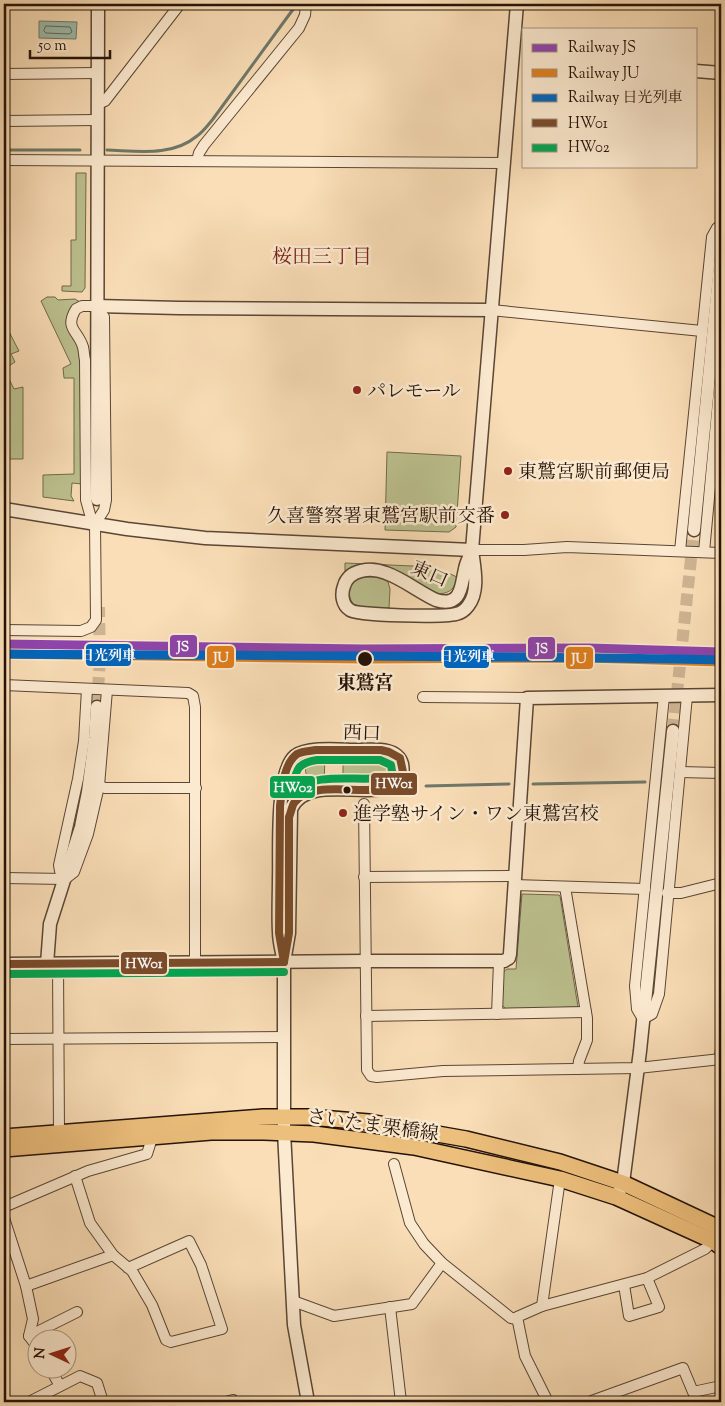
<svg xmlns="http://www.w3.org/2000/svg" width="725" height="1406" font-family="'Sorts Mill Goudy','Noto Serif JP',serif">
	<style>
		.green { fill: #bcc18f; stroke: #706a4c }
		.water { fill: #9ebcac; stroke: #6e786a }
		.lines { fill: none; stroke-linecap: round; stroke-linejoin: round }
		.shore { stroke: #62685a; stroke-width: 1 }
		.stream { stroke: #6e786a; stroke-width: 3 }
		.tertiary-tunnel { stroke: #cfb594; stroke-width: 12; stroke-dasharray: 12 6; stroke-linecap: butt }
		.minor-casing { stroke: #5a4634; stroke-width: 12 }
		.tertiary-casing { stroke: #5a4634; stroke-width: 15 }
		.primary-casing { stroke: #251308; stroke-width: 18 }
		.minor { stroke: #fcead0; stroke-width: 10 }
		.tertiary { stroke: #fcead0; stroke-width: 12 }
		.primary { stroke: #edbf7c; stroke-width: 15 }
		.bus-1-casing { stroke: #fcead0; stroke-width: 11 }
		.bus-2-casing { stroke: #fcead0; stroke-width: 11 }
		.bus-1 { stroke: #7a4b2a; stroke-width: 8 }
		.bus-2 { stroke: #00a651; stroke-width: 8 }
		.rail-1-casing { stroke: #fcead0; stroke-width: 12 }
		.rail-2-casing { stroke: #fcead0; stroke-width: 12 }
		.rail-3-casing { stroke: #fcead0; stroke-width: 12 }
		.rail-1 { stroke: #8e44ad; stroke-width: 9 }
		.rail-2 { stroke: #e17f1c; stroke-width: 9 }
		.rail-3 { stroke: #0065bd; stroke-width: 9 }
		.poi-dot { fill: #8f2418; stroke: #fcead0; stroke-width: 2 }
		.stop-dot { fill: #251308; stroke: #fcead0; stroke-width: 2 }
		.labels { text-anchor: middle; stroke-width: 5; stroke-linejoin: round; paint-order: stroke }
		.poi-label { font-size: 19px; fill: #251308; stroke: #fcead0; text-anchor: start }
		.street-label { font-size: 19px; fill: #251308; stroke: #fcead0 }
		.stop-label { font-size: 19px; font-weight: bold; fill: #251308; stroke: #fcead0 }
		.neighbourhood-label { font-size: 20px; fill: #7a1f14; stroke: #fcead0 }
		.line-badge { stroke: #fcead0; stroke-width: 2 }
		.badge-label { font-size: 14px; text-anchor: middle; font-weight: bold; fill: #fff }
	</style>
	<rect width="100%" height="100%" fill="#fadeb7"/>
	<filter id="stains"><feTurbulence type="fractalNoise" baseFrequency=".004" numOctaves="4"/><feColorMatrix values="0 0 0 0 .2 0 0 0 0 .09 0 0 0 0 .02 0 0 0 .5 -.17"/></filter>
	<radialGradient id="worn" r=".72"><stop offset=".6" stop-color="#630" stop-opacity="0"/><stop offset="1" stop-color="#630" stop-opacity=".3"/></radialGradient>
	<g class="green">
		<path d="M76,173H86L85,288L82,292L62,291V286H71V240H76Z"/>
		<path d="M47,297H55L58,300L75,299L80,302L69,311L81,351L82,484L72,483L71,496L74,501L43,497V475L74,474V378H64L63,368L71,364L41,301Z"/>
		<path d="M4,322L19,351L11,354L15,362L4,369L14,389L23,387V459H7V415H4Z"/>
		<path d="M387,452L461,456L456,527L449,532L385,530Z"/>
		<path d="M345,563L435,567L457,577C456,588 450,593 439,594C408,582 381,552 345,571Z"/>
		<path d="M363,577H380L388,582L390,589L389,608C381,608 365,611 357,607C348,602 346,586 356,580C356,579 362,577 363,577Z"/>
		<path d="M325,758L324,782C313,782 303,778 306,765L317,759Z"/>
		<path d="M346,758H383L393,764C397,788 352,788 343,778V760Z"/>
		<path d="M522,894L559,895L560,896L578,1007L506,1009L501,1004L502,973L507,969H516Z"/>
	</g>
	<path class="water" d="M39,21L77,22L76,39L39,38Z"/>
	<g class="lines">
		<path class="shore" d="M46,26L70,27L72,32L69,34L46,33L44,31Z"/>
		<g class="stream">
			<path d="M4,150H80"/>
			<path d="M107,150C138,151 172,157 197,136C203,132 208,125 213,119L294,8L293,4"/>
			<path d="M533,784L645,782"/>
			<path d="M426,786L509,784"/>
		</g>
		<g class="tertiary-tunnel">
			<path d="M97,707L100,657L99,607"/>
			<path d="M673,731L694,530"/>
		</g>
		<defs>
			<g id="minor">
				<path d="M4,74L98,73"/>
				<path d="M98,104L105,101L180,4"/>
				<path d="M4,121L97,120"/>
				<path d="M4,160L503,163"/>
				<path d="M197,161L199,153L204,145L299,28L305,15L306,4"/>
				<path d="M491,310L702,331"/>
				<path d="M472,550H524L567,547L721,553"/>
				<path d="M680,551L712,237L717,228L721,225"/>
				<path d="M704,552L721,368"/>
				<path d="M4,630L81,631L91,627L96,620L95,524L91,518L86,500L85,360C84,356 84,351 83,347C78,330 64,329 76,309L82,306H96L104,317L106,500L104,510L95,524"/>
				<path d="M4,685L188,693L193,696L195,707V962"/>
				<path d="M664,696L635,986L637,1009L643,1019L652,1014L659,994L687,696"/>
				<path d="M423,697L527,698"/>
				<path d="M680,772L721,773"/>
				<path d="M99,786L105,788H196"/>
				<path d="M364,804L367,1070L371,1076L377,1077L443,1071L638,1068L721,1059"/>
				<path d="M364,877L515,876"/>
				<path d="M4,878L65,879L74,872L88,834L99,786L107,690"/>
				<path d="M65,879L60,871L59,865L78,779L84,741L87,689"/>
				<path d="M514,885L645,889"/>
				<path d="M565,887L587,1018V1040L579,1061L578,1069"/>
				<path d="M667,893H681L721,883"/>
				<path d="M58,964L59,1133"/>
				<path d="M497,1014L499,962"/>
				<path d="M366,1016L586,1012"/>
				<path d="M4,1039L285,1037"/>
				<path d="M720,1059L721,1048"/>
				<path d="M394,1164L410,1223L424,1244L442,1263L511,1318L517,1319"/>
				<path d="M75,1176L90,1223L113,1255L132,1271L152,1305L166,1340L171,1342L222,1329L201,1265L189,1241L128,1268"/>
				<path d="M4,1207L88,1171L147,1154L152,1138"/>
				<path d="M4,1218L26,1286L33,1319L29,1336L38,1348"/>
				<path d="M624,1285L629,1316L659,1307L647,1278"/>
				<path d="M26,1286L113,1255"/>
				<path d="M293,1301L334,1316L412,1304L442,1263"/>
				<path d="M542,1306L560,1179"/>
				<path d="M390,1307L401,1402"/>
				<path d="M29,1336L77,1312"/>
				<path d="M50,1368L60,1386"/>
				<path d="M29,1402L80,1376L97,1383L103,1402"/>
				<path d="M226,1402L233,1400L234,1402"/>
				<path d="M548,1402L525,1356L517,1317L542,1306L647,1278L705,1249L713,1241"/>
				<path d="M589,1402L683,1368L693,1392L721,1386"/>
			</g>
			<g id="tertiary">
				<path d="M696,71L721,73"/>
				<path d="M96,306L179,308L491,310"/>
				<path d="M97,499L98,4"/>
				<path d="M4,509L127,529L205,538L472,550"/>
				<path d="M694,530L721,254"/>
				<path d="M472,550C470,556 466,562 465,569C461,585 462,608 436,600C419,592 403,579 386,573C371,567 349,569 344,586C341,594 342,605 350,610C357,616 444,617 456,614C461,613 465,610 468,606C480,591 474,567 472,550L517,4"/>
				<path d="M284,962C282,952 279,942 279,932C278,914 279,896 279,879C280,853 275,773 295,756C308,746 342,750 358,750C372,750 397,746 402,764C403,769 403,774 400,778C385,807 308,769 291,809L289,933L284,962V1132L294,1325L308,1402"/>
				<path d="M4,964L365,961H504L509,958L510,954L527,698L721,695"/>
				<path d="M47,964L50,924L81,827L88,792L95,738L97,707"/>
				<path d="M620,1190L623,1183L640,1051L673,731"/>
			</g>
			<g id="primary">
				<path d="M4,1137L263,1117H308L369,1122L466,1139L560,1162L623,1183L721,1229"/>
				<path d="M4,1149L211,1132H264L314,1134L414,1147L560,1179L616,1197L713,1241L721,1247"/>
			</g>
		</defs>
		<use href="#minor" class="minor-casing"/>
		<use href="#tertiary" class="tertiary-casing"/>
		<use href="#primary" class="primary-casing"/>
		<use href="#minor" class="minor"/>
		<use href="#tertiary" class="tertiary"/>
		<use href="#primary" class="primary"/>
		<defs>
			<g id="bus-1">
				<path d="M316,750H381L389,752L400,758L403,772L398,782C388,786 379,789 368,790C348,791 308,783 294,803C292,806 291,813 289,817V933L284,962L279,933L280,806C282,791 283,764 297,754C302,751 310,751 316,750Z"/>
				<path d="M4,964L284,962"/>
			</g>
			<g id="bus-2">
				<path d="M317,760H380L391,765L392,771L391,774L382,778C353,781 316,772 292,791C296,772 295,763 317,760Z"/>
				<path d="M4,974L284,972"/>
			</g>
		</defs>
		<use href="#bus-1" class="bus-1-casing"/>
		<use href="#bus-2" class="bus-2-casing"/>
		<use href="#bus-1" class="bus-1"/>
		<use href="#bus-2" class="bus-2"/>
		<defs>
			<path id="rail-1" d="M4,644L363,649L589,648L721,652"/>
			<path id="rail-2" d="M4,654L363,659L589,658L721,662"/>
			<path id="rail-3" d="M4,654C243,656 482,655 721,660"/>
		</defs>
		<use href="#rail-1" class="rail-1-casing"/>
		<use href="#rail-2" class="rail-2-casing"/>
		<use href="#rail-3" class="rail-3-casing"/>
		<use href="#rail-1" class="rail-1"/>
		<use href="#rail-2" class="rail-2"/>
		<use href="#rail-3" class="rail-3"/>
	</g>
	<g class="poi-dot">
		<circle cx="357" cy="390" r="5"/>
		<circle cx="508" cy="471" r="5"/>
		<circle cx="505" cy="515" r="5"/>
		<circle cx="343" cy="813" r="5"/>
	</g>
	<g class="stop-dot">
		<circle cx="365" cy="659" r="8"/>
		<circle cx="347" cy="790" r="4.5"/>
	</g>
	<g class="labels">
		<g class="poi-label">
			<text x="367" y="397">パレモール</text>
			<text x="518" y="478">東鷲宮駅前郵便局</text>
			<text x="495" y="522" text-anchor="end">久喜警察署東鷲宮駅前交番</text>
			<text x="353" y="820">進学塾サイン・ワン東鷲宮校</text>
		</g>
		<g class="street-label">
			<text transform="translate(430 573) rotate(24)" y="7">東口</text>
			<text transform="translate(362 732) rotate(2)" y="7">西口</text>
			<text transform="translate(373 1124) rotate(8)" y="7">さいたま栗橋線</text>
		</g>
		<g class="stop-label">
			<text x="365" y="689">東鷲宮</text>
		</g>
		<g class="neighbourhood-label">
			<text x="322" y="263">桜田三丁目</text>
		</g>
	</g>
	<g class="line-badge">
		<rect x="169" y="634" width="29" height="24" rx="5" fill="#8e44ad"/>
		<rect x="527" y="636" width="29" height="24" rx="5" fill="#8e44ad"/>
		<rect x="85" y="643" width="47" height="24" rx="5" fill="#0065bd"/>
		<rect x="443" y="645" width="47" height="24" rx="5" fill="#0065bd"/>
		<rect x="206" y="645" width="29" height="24" rx="5" fill="#e17f1c"/>
		<rect x="565" y="646" width="29" height="24" rx="5" fill="#e17f1c"/>
		<rect x="370" y="772" width="48" height="24" rx="5" fill="#7a4b2a"/>
		<rect x="269" y="775" width="47" height="24" rx="5" fill="#00a651"/>
		<rect x="120" y="951" width="48" height="24" rx="5" fill="#7a4b2a"/>
	</g>
	<g class="badge-label">
		<text x="183" y="651">JS</text>
		<text x="542" y="653">JS</text>
		<text x="108" y="660">日光列車</text>
		<text x="467" y="661">日光列車</text>
		<text x="221" y="662">JU</text>
		<text x="579" y="663">JU</text>
		<text x="394" y="788">HW01</text>
		<text x="293" y="792">HW02</text>
		<text x="144" y="968">HW01</text>
	</g>
	<rect width="725" height="1406" fill="none" stroke="#fadeb7" stroke-width="20"/>
	<rect x="5" y="5" width="715" height="1396" fill="none" stroke="#251308" stroke-width="2.5"/>
	<rect x="10" y="10" width="705" height="1386" fill="none" stroke="#251308"/>
	<rect x="522" y="28" width="175" height="140" fill="#fcead0" stroke="#a69480"/>
	<rect x="532" y="44" width="25" height="8" fill="#8e44ad" stroke="#a69480"/>
	<text x="568" y="52" font-size="15" fill="#251308">Railway JS</text>
	<rect x="532" y="69" width="25" height="8" fill="#e17f1c" stroke="#a69480"/>
	<text x="568" y="78" font-size="15" fill="#251308">Railway JU</text>
	<rect x="532" y="94" width="25" height="8" fill="#0065bd" stroke="#a69480"/>
	<text x="568" y="102" font-size="15" fill="#251308">Railway 日光列車</text>
	<rect x="532" y="119" width="25" height="8" fill="#7a4b2a" stroke="#a69480"/>
	<text x="568" y="128" font-size="15" fill="#251308">HW01</text>
	<rect x="532" y="144" width="25" height="8" fill="#00a651" stroke="#a69480"/>
	<text x="568" y="152" font-size="15" fill="#251308">HW02</text>
	<g transform="translate(52 1354) rotate(274)"><circle r="24" fill="#fcead0" stroke="#a69480"/>
	<path d="M0-4L9 19L0 12L-9 19Z" fill="#8f2418"/>
	<text y="-8" font-size="14" font-weight="bold" text-anchor="middle" fill="#251308">N</text>
	</g>
	<path d="M30 50v8h80v-8" fill="none" stroke="#251308" stroke-width="2.5"/>
	<text x="38" y="50" font-size="15" fill="#251308" stroke="#fcead0" stroke-width="4" paint-order="stroke">50 m</text>
	<rect width="100%" height="100%" filter="url(#stains)"/>
	<rect width="100%" height="100%" fill="url(#worn)"/>
</svg>
